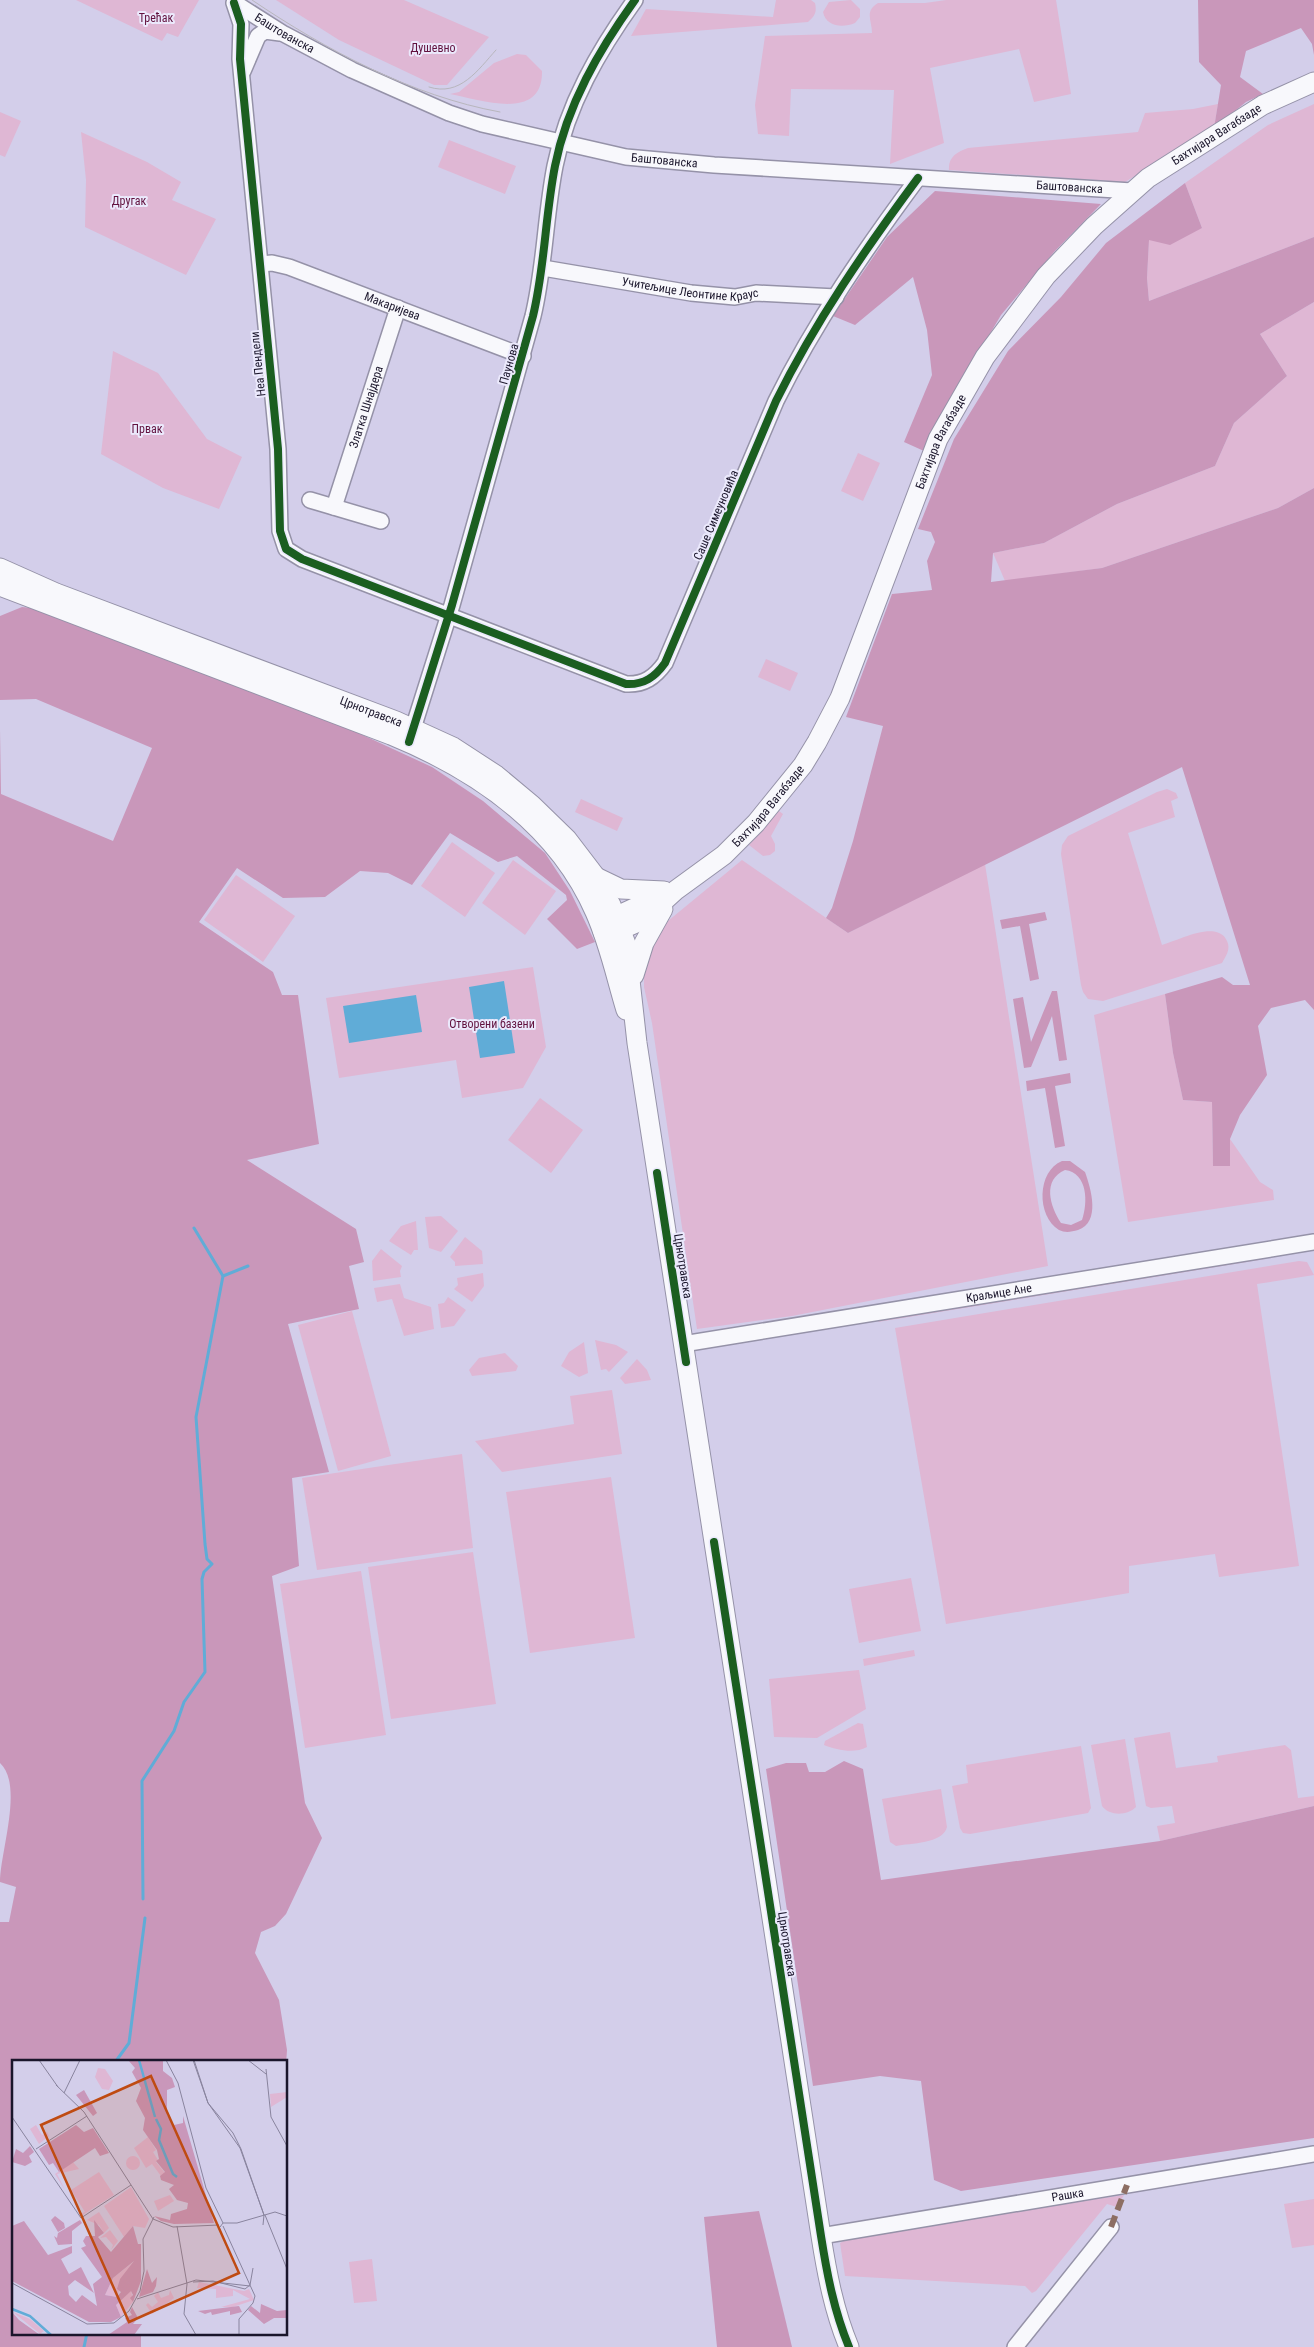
<svg xmlns="http://www.w3.org/2000/svg" width="1314" height="2347" font-family="'Roboto Condensed',sans-serif">
	<style>
		.green { fill: #dfb7d4 }
		.forest { fill: #c997ba; fill-rule: evenodd }
		.water { fill: #60acd7 }
		.lines { fill: none; stroke-linecap: round; stroke-linejoin: round }
		.stream { stroke: #60acd7; stroke-width: 3 }
		.minor-casing { stroke: #9592a8; stroke-width: 18 }
		.major-casing { stroke: #9592a8; stroke-width: 21 }
		.minor { stroke: #f8f8fc; stroke-width: 15 }
		.major { stroke: #f8f8fc; stroke-width: 19 }
		.tram { stroke: #b8b6bd; stroke-width: 1 }
		.quiet { stroke: #8d6e63; stroke-width: 6; stroke-dasharray: 12 6; stroke-linecap: butt }
		.cycleway-casing { stroke: #ebe9fc; stroke-width: 11 }
		.cycleway { stroke: #1b5e20; stroke-width: 8 }
		.labels { text-anchor: middle; stroke-width: 4; stroke-linejoin: round; paint-order: stroke }
		.park-label { font-size: 12px; fill: #61113e; stroke: #ebe9fc }
		.street-label { font-size: 12px; fill: #1a152b; stroke: #ebe9fc }
		.inset-river { fill: none; stroke: #60acd7; stroke-width: 2.5 }
		.inset-road { fill: none; stroke: #89849e; stroke-width: 1 }
		.view { fill: #bf4b12; fill-opacity: 0.15; stroke: #bf4b12; stroke-width: 2.5 }
		.inset-edge { fill: none; stroke: #1a152b; stroke-width: 2.5 }
	</style>
	<rect width="100%" height="100%" fill="#d3ceea"/>
	<g class="green">
		<path d="M76,0H199L178,37L167,33L162,41Z"/>
		<path d="M276,0H404L489,37L447,85H434L339,40Z"/>
		<path d="M776,0H811L815,3C817,12 815,16 808,22L631,36L646,9L773,17Z"/>
		<path d="M851,0L860,9V17L855,23C843,28 826,27 823,12L829,2Z"/>
		<path d="M946,0H1056L1071,94L1034,102L1019,49L930,68L944,143L890,164L894,90L791,89L789,136L758,134L755,105L765,36L872,33C872,21 864,11 878,3H925Z"/>
		<path d="M517,54L526,55L542,71C543,122 481,100 450,94L459,92L494,63Z"/>
		<path d="M1218,104L1214,128L1125,182L949,170C948,157 957,152 968,148L1138,132L1145,113L1193,109Z"/>
		<path d="M1314,104V237L1149,301L1147,278L1149,239L1202,228L1185,183L1268,125Z"/>
		<path d="M0,112L21,121L5,157L0,155Z"/>
		<path d="M81,132L147,162L181,182L172,200L216,219L186,275L85,227L86,180Z"/>
		<path d="M449,140L516,166L505,194L438,167Z"/>
		<path d="M1314,302V488L1278,508L1102,568L1005,581L993,553L1044,543L1117,504L1215,466L1234,423L1287,376L1260,334Z"/>
		<path d="M113,351L158,373L207,439L242,457L219,509L163,488L101,454Z"/>
		<path d="M858,453L880,463L863,501L841,491Z"/>
		<path d="M766,659L798,673L790,691L758,677Z"/>
		<path d="M1167,789L1176,793L1178,798L1171,801L1175,817L1128,833L1162,945C1178,941 1217,919 1227,941C1231,949 1226,956 1222,963L1103,1001L1088,999L1083,992L1081,985L1061,854L1062,845L1068,836L1157,792Z"/>
		<path d="M581,799L623,818L617,831L575,812Z"/>
		<path d="M779,811L783,814L771,836L775,844V851L770,855L763,856L749,845Z"/>
		<path d="M452,842L495,873L465,917L421,886Z"/>
		<path d="M513,860L556,891L525,935L482,903Z"/>
		<path d="M742,860L848,933L985,864L1048,1266L792,1316L697,1329L652,1023L644,987V969L657,930Z"/>
		<path d="M236,875L295,916L263,962L204,920Z"/>
		<path d="M533,967L546,1047L523,1088L462,1098L456,1060L339,1078L326,998Z"/>
		<path d="M1165,994L1173,1053L1183,1100L1212,1102L1213,1166H1230V1139L1260,1182L1273,1190L1274,1200L1128,1222L1094,1015Z"/>
		<path d="M540,1098L583,1130L551,1173L508,1140Z"/>
		<path d="M441,1216L458,1231L441,1252L429,1248L425,1217Z"/>
		<path d="M416,1221L418,1250H414L411,1255L389,1241L401,1226Z"/>
		<path d="M465,1237L482,1251L483,1264L455,1266V1262L450,1257Z"/>
		<path d="M381,1249L402,1266L400,1271L401,1277L373,1281L372,1261Z"/>
		<path d="M1267,1256L1265,1259L878,1322L884,1317Z"/>
		<path d="M1299,1261L1307,1262L1314,1275L1257,1284L1299,1566L1219,1577L1215,1554L1129,1566V1593L946,1624L895,1328Z"/>
		<path d="M483,1273L484,1286L472,1302L454,1289L458,1285L457,1278Z"/>
		<path d="M400,1284L404,1298L431,1307L434,1329L404,1336L392,1299L377,1302L374,1288Z"/>
		<path d="M448,1297L466,1310L454,1326L441,1328L438,1304L444,1303Z"/>
		<path d="M352,1311L391,1456L338,1471L298,1325Z"/>
		<path d="M595,1340L616,1345L628,1352L609,1372L606,1369L601,1370Z"/>
		<path d="M584,1342L588,1373L579,1377L561,1366L569,1352Z"/>
		<path d="M505,1353L518,1366L516,1371L472,1376L469,1370L479,1358Z"/>
		<path d="M637,1359L647,1370L651,1380L625,1384L620,1378Z"/>
		<path d="M612,1390L622,1454L502,1472L475,1441L574,1424L570,1396Z"/>
		<path d="M462,1454L473,1548L317,1570L302,1478Z"/>
		<path d="M611,1477L635,1638L530,1653L506,1492Z"/>
		<path d="M473,1552L496,1704L391,1719L368,1567Z"/>
		<path d="M361,1571L386,1735L305,1748L280,1584Z"/>
		<path d="M911,1578L921,1631L859,1643L849,1589Z"/>
		<path d="M914,1650L915,1656L864,1666L863,1659Z"/>
		<path d="M859,1670L866,1709L817,1738L774,1737L769,1679Z"/>
		<path d="M858,1723L863,1724L867,1747C854,1754 837,1750 824,1745L825,1741Z"/>
		<path d="M1170,1732L1176,1768L1218,1762L1217,1756L1285,1745L1291,1750L1298,1798L1314,1796V1806L1160,1841L1157,1826L1175,1823L1172,1806L1151,1808L1146,1806L1134,1738Z"/>
		<path d="M1125,1739L1136,1807C1127,1816 1109,1816 1102,1806L1091,1745Z"/>
		<path d="M1081,1746L1091,1808L1088,1813L970,1834L963,1833L960,1828L952,1786L968,1783L966,1765Z"/>
		<path d="M941,1789L947,1827C943,1844 910,1843 896,1846L890,1842L882,1799Z"/>
		<path d="M1124,2195L1117,2207L1107,2204L1036,2291L1032,2293L1025,2286L845,2276L840,2243L852,2236Z"/>
		<path d="M1314,2199V2245L1292,2248L1284,2204Z"/>
		<path d="M372,2259L377,2301L354,2303L349,2262Z"/>
	</g>
	<g class="forest">
		<path d="M1198,0H1314V55L1312,44L1301,28L1246,51L1240,77L1263,94L1246,102L1214,128L1221,85L1199,62Z"/>
		<path d="M1185,183L1202,228L1170,245L1149,240L1147,278L1149,301L1314,237V302L1260,334L1287,376L1234,423L1215,466L1117,504L1044,543L993,553L991,582L1102,568L1278,508L1314,488V1010L1305,1000L1271,1008L1258,1026L1267,1075L1240,1115L1230,1139V1166H1213L1212,1102L1183,1100L1173,1053L1165,994L1222,977L1233,985H1250L1182,767L848,933L826,918L832,908L853,841L883,726L846,717L892,594L932,590L927,561L935,542L931,532L918,529L954,439L1008,351L1061,297L1106,243Z"/>
		<path d="M935,191L1101,204L1054,252L1001,315L931,434L924,451L904,442L932,375L927,330L913,277L855,325L833,316L887,237Z"/>
		<path d="M22,607L32,608L341,725L432,767L483,801L545,853L570,891L595,942L577,949L547,919L567,900L566,895L517,856L498,862L450,833L412,885L388,873L360,871L325,897L283,898L237,868L199,922L273,972L282,995H298L319,1144L247,1160L356,1229L364,1262L349,1266L359,1309L288,1324L329,1472L292,1478L299,1566L272,1576L305,1803L322,1838L286,1914L275,1926L261,1932L255,1953L279,2000L287,2050L286,2065V2061H14V2333H141V2347H0V1922H9L16,1887L0,1882C0,1852 24,1785 0,1763V730L1,794L113,841L152,748L36,699L0,700V616Z"/>
		<path d="M1045,912L1047,920L1029,924L1039,979L1030,981L1020,926L1002,929L1000,920Z"/>
		<path d="M1052,991H1057L1067,1060L1059,1061L1052,1016L1031,1067L1024,1068L1013,999L1023,997L1031,1042Z"/>
		<path d="M1070,1073L1071,1083L1055,1086L1065,1146L1055,1148L1045,1088L1027,1091L1026,1081Z"/>
		<path d="M1062,1161H1070L1085,1172C1091,1189 1101,1222 1078,1230C1071,1232 1065,1233 1059,1230C1036,1216 1037,1171 1062,1161ZM1065,1170C1088,1173 1088,1203 1082,1220L1071,1225L1061,1223C1050,1206 1042,1180 1065,1170Z"/>
		<path d="M844,1761L863,1769L881,1880L1160,1841L1314,1806V2138L961,2191L934,2180L921,2081L880,2076L813,2086L766,1769L786,1763H806L809,1772H825Z"/>
		<path d="M759,2211L792,2347H717L704,2217Z"/>
	</g>
	<g class="water">
		<path d="M504,981L515,1053L480,1058L469,987Z"/>
		<path d="M416,995L422,1032L349,1043L343,1006Z"/>
	</g>
	<g class="lines">
		<g class="stream">
			<path d="M223,1276L248,1266"/>
			<path d="M143,1899L142,1781L174,1731L184,1702L205,1672L202,1579L204,1572L212,1564L207,1559L205,1544L196,1417L223,1276L194,1228"/>
			<path d="M116,2061L129,2043L145,1918"/>
			<path d="M84,2347L87,2333"/>
		</g>
		<defs>
			<g id="minor">
				<path d="M234,3L241,24L240,59L278,449L280,531L286,549L302,559L626,684C644,685 655,677 665,663L776,401C815,322 866,248 918,178"/>
				<path id="s1" d="M235,3L284,34L352,70L449,113L482,124L626,157L714,165L1132,191"/>
				<path d="M243,71L258,36L265,31L280,33"/>
				<path id="s2" d="M261,264L272,263L289,267L523,356"/>
				<path id="s3" d="M543,268L691,293L735,297L756,293L836,297"/>
				<path d="M310,500L381,521"/>
				<path id="s4" d="M334,507L398,308"/>
				<path d="M410,738L452,605L533,316C545,266 545,217 555,166C567,105 599,50 635,0"/>
				<path id="s5" d="M683,1344L1314,1242"/>
				<path id="s6" d="M821,2236L1314,2154"/>
				<path d="M1015,2347L1111,2227"/>
			</g>
			<g id="major">
				<path id="s7" d="M0,568L56,593L396,721L453,747L496,775L532,805L567,839L596,877L611,905L626,944L637,1043L821,2236C827,2274 834,2311 849,2347"/>
				<path d="M0,586L391,735C476,770 557,825 595,912C609,943 616,977 626,1010"/>
				<path d="M596,877L621,889L664,891"/>
				<path d="M606,921L662,895"/>
				<path id="s8" d="M603,932L622,929L643,920L676,890L724,855L756,823L803,765L817,742L840,698L938,439L985,357L1046,276L1094,226L1148,178L1263,105L1314,82"/>
				<path d="M634,975L644,943L663,909"/>
			</g>
		</defs>
		<use href="#minor" class="minor-casing"/>
		<use href="#major" class="major-casing"/>
		<use href="#minor" class="minor"/>
		<use href="#major" class="major"/>
		<g class="tram">
			<path d="M252,0C326,50 412,96 500,112"/>
			<path d="M429,87C460,97 478,70 496,50"/>
		</g>
		<path class="quiet" d="M1111,2227L1127,2185"/>
		<defs>
			<g id="cycleway">
				<path d="M234,3L241,24L240,59L278,449L280,531L286,549L302,559L626,684C644,685 655,677 665,663L776,401C815,322 866,248 918,178"/>
				<path d="M409,742L452,605L533,316C545,266 545,217 555,166C567,105 599,50 635,0"/>
				<path d="M657,1173L686,1362"/>
				<path d="M714,1542L821,2236C827,2274 834,2311 849,2347"/>
			</g>
		</defs>
		<use href="#cycleway" class="cycleway-casing"/>
		<use href="#cycleway" class="cycleway"/>
	</g>
	<g class="labels">
		<g class="park-label">
			<text x="156" y="22">Трећак</text>
			<text x="433" y="52">Душевно</text>
			<text x="129" y="205">Другак</text>
			<text x="147" y="433">Првак</text>
			<text x="492" y="1028">Отворени базени</text>
		</g>
		<g class="street-label">
			<text dy="4" stroke="none"><textPath href="#s1" startOffset="58">Баштованска</textPath></text>
			<text dy="4" stroke="none"><textPath href="#s8" startOffset="1038">Бахтијара Вагабзаде</textPath></text>
			<text dy="4" stroke="none"><textPath href="#s1" startOffset="462">Баштованска</textPath></text>
			<text dy="4" stroke="none"><textPath href="#s1" startOffset="868">Баштованска</textPath></text>
			<text dy="4" stroke="none"><textPath href="#s3" startOffset="149">Учитељице Леонтине Краус</textPath></text>
			<text dy="4" stroke="none"><textPath href="#s2" startOffset="139">Макаријева</textPath></text>
			<text transform="translate(258 364) rotate(-96)" y="4">Неа Пендели</text>
			<text transform="translate(509 364) rotate(-74)" y="4">Паунова</text>
			<text dy="4" stroke="none"><textPath href="#s4" startOffset="105">Златка Шнајдера</textPath></text>
			<text dy="4" stroke="none"><textPath href="#s8" startOffset="618">Бахтијара Вагабзаде</textPath></text>
			<text transform="translate(716 515) rotate(-67)" y="4">Саше Симеуновића</text>
			<text dy="4" stroke="none"><textPath href="#s7" startOffset="398">Црнотравска</textPath></text>
			<text dy="4" stroke="none"><textPath href="#s8" startOffset="212">Бахтијара Вагабзаде</textPath></text>
			<text transform="translate(683 1266) rotate(81)" y="4">Црнотравска</text>
			<text dy="4" stroke="none"><textPath href="#s5" startOffset="320">Краљице Ане</textPath></text>
			<text transform="translate(787 1944) rotate(81)" y="4">Црнотравска</text>
			<text dy="4" stroke="none"><textPath href="#s6" startOffset="250">Рашка</textPath></text>
		</g>
	</g>
	<g transform="translate(12 2060)">
		<rect width="275" height="275" fill="#d3ceea"/>
		<path d="M86,8L93,9L101,21L97,30L90,29L83,17ZM275,32V37L259,47L258,34ZM24,65L30,75L35,72L37,76L27,84L18,69ZM136,77L144,90L141,92L146,100L144,102L153,113L149,116L140,104L134,108L122,88ZM114 103a7 7 0 1 1 14 0a7 7 0 1 1-14 0ZM61,102L67,109L45,114L53,130L43,114ZM87,112L102,135L69,156L55,134L68,154L73,152L59,130ZM119,127L137,159L133,168L121,166L112,177L92,146ZM158,135L162,141L146,151L142,141ZM87,152L97,168L92,173L87,165L75,160ZM98,170L106,181L99,190L101,185L94,177L88,178ZM121,202L123,203L114,212L105,237L93,235L101,218ZM187,222L232,231L237,229L242,240L221,247H209L238,239L221,230V236L204,238V229L185,228ZM119,230L121,242L109,257L104,245ZM158,230L162,238L140,254L134,245L136,243L140,247L146,242L142,236L146,232L149,238L157,235ZM1,252L18,259L32,271L28,274Z" fill="#dfb7d4"/>
		<path d="M116,0H151V11L160,18L163,27L155,30V55L162,65L171,63V56L202,163L162,164L149,161L142,156L158,160L159,154L175,149L176,143L165,140L157,129L162,125L149,120L148,116L153,112L144,101L147,99L145,90L131,70L133,58L124,41L129,28L120,12L123,8ZM72,30L85,53L81,56L64,35ZM64,65L72,72L81,68L97,93L88,96L83,88L47,112L41,103L37,105L27,89ZM18,86L22,92L17,96L20,102L13,106L0,102L4,89L11,93ZM43,156L52,163L53,168L46,172L39,160ZM68,160L70,163L60,171V184L46,185L42,176L45,178L46,173ZM82,160L92,173L86,177L99,192L121,166L126,184H129V221L121,242L118,238L121,235L119,231L104,245L109,257L99,262H77L0,221V166L12,161L36,195L60,186V193L49,199L57,214L69,207L82,233L63,220L56,226L57,235L64,242L70,235L85,246L81,224L90,217L69,188L74,186L71,181L74,176H83ZM122,201L108,219L105,229L109,232L105,237L93,235L101,218ZM135,209L140,223L145,217L144,226L141,232L127,237ZM249,244L265,251L275,250V258H262L252,264L236,250L239,246L248,253ZM227,246L230,252L218,255V251L200,255L199,252L193,254L186,251ZM120,247L126,258L121,264H130L122,275H96L115,262L113,258L120,255L118,252ZM0,252L7,260L28,275H0Z" fill="#c997ba" fill-rule="evenodd"/>
		<path class="inset-river" d="M127,0L143,57M144,59L149,69L147,80L161,114L165,117M0,249L18,256L39,275"/>
		<path class="inset-road" d="M27,0L46,27M154,0L166,23L194,128L211,163L208,167M181,0L196,43L228,88L252,155M182,0L196,43L221,73L229,89L252,155L251,165M236,0L254,14M254,9L259,57L275,86M44,25L72,52L141,159L161,167L207,165M52,33L68,0M0,57L69,158L119,125M24,89L75,56M253,155L275,209M211,163H225L263,152L275,156M165,166L175,224L172,254L184,275M211,166L243,236L241,243L227,259V275M181,222L201,221L233,229L238,225L241,208M0,223L75,264L102,263L117,251L128,231L132,211L131,179L142,157M125,239L184,220L238,226"/>
		<path class="view" d="M139,16L227,213L117,262L29,65Z"/>
		<rect width="275" height="275" class="inset-edge"/>
	</g>
</svg>
